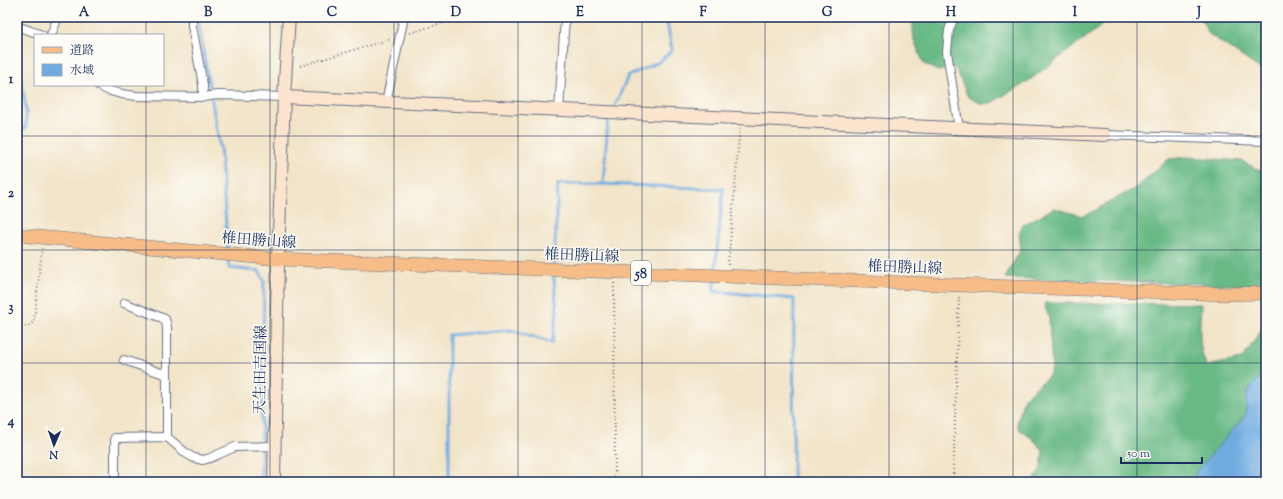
<svg xmlns="http://www.w3.org/2000/svg" width="1283" height="499" font-family="'Sorts Mill Goudy','Noto Serif JP',serif">
	<style>
		.forest { fill: #69b985; stroke: #427472 }
		.water { fill: #6fabe0; stroke: #456d9f }
		.lines { fill: none; stroke-linecap: round; stroke-linejoin: round }
		.stream { stroke: #6fabe0; stroke-width: 3 }
		.street-casing { stroke: #666e83; stroke-width: 10 }
		.secondary-casing { stroke: #666e83; stroke-width: 14 }
		.primary-casing { stroke: #666e83; stroke-width: 14 }
		.path { stroke: #666e83; stroke-width: 2; stroke-dasharray: 1 3; stroke-linecap: butt }
		.street { stroke: #fff; stroke-width: 8 }
		.secondary { stroke: #fce5cf; stroke-width: 12 }
		.primary { stroke: #f7bd88; stroke-width: 13 }
		.grid { fill: none; stroke: #1b2f5e; stroke-width: 1; stroke-opacity: 0.55 }
		.labels { text-anchor: middle; stroke-width: 3; stroke-linejoin: round; paint-order: stroke }
		.shield { fill: #fdfcf7; stroke: #5f6c8c; stroke-width: 1 }
		.shield-label { font-size: 14px; font-weight: bold; fill: #1b2f5e }
		.street-label { font-size: 15px; fill: #1b2f5e; stroke: #fdfcf7 }
		.neatline { fill: none; stroke: #1b2f5e; stroke-width: 1.5 }
		.grid-label { font-size: 13px; text-anchor: middle; font-weight: bold; fill: #1b2f5e }
	</style>
	<rect width="100%" height="100%" fill="#fdfcf7"/>
	<filter id="ink" filterUnits="userSpaceOnUse"><feTurbulence type="fractalNoise" baseFrequency=".025" numOctaves="2"/><feDisplacementMap in="SourceGraphic" scale="8" xChannelSelector="R" yChannelSelector="G"/><feConvolveMatrix kernelMatrix="1 2 1 2 8 2 1 2 1" color-interpolation-filters="sRGB"/></filter>
	<filter id="wash" filterUnits="userSpaceOnUse"><feTurbulence type="fractalNoise" baseFrequency=".012" numOctaves="4" result="noise"/><feDisplacementMap in="SourceGraphic" scale="16" xChannelSelector="R" yChannelSelector="G"/><feGaussianBlur stdDeviation="0.9" result="paint"/><feColorMatrix in="noise" values="0 0 0 0 0 0 0 0 0 0 0 0 0 0 0 0 0 1.4 0 .05"/><feComposite in="paint" operator="in"/></filter>
	<g filter="url(#wash)">
		<rect width="100%" height="100%" fill="#f2e4c8"/>
		<g class="forest">
			<path d="M912,17H1107L1101,26L1027,82L991,103L982,104L968,97L955,67L938,71L924,64L914,41Z"/>
			<path d="M1200,17H1266V73L1209,34Z"/>
			<path d="M1188,157L1242,161L1266,174V286L1005,278L1021,249L1019,233L1023,225L1054,208L1082,216L1090,213L1137,187L1169,159Z"/>
			<path d="M1044,303L1201,304C1200,325 1197,347 1207,366L1242,359L1266,324V370L1247,392L1246,415L1196,473L1197,482H1033L1041,468L1043,451L1033,439L1019,429L1017,422L1024,398L1049,376L1052,368L1049,318Z"/>
		</g>
		<path class="water" d="M1266,370V482H1197L1195,473L1246,415L1247,392Z"/>
		<g class="lines">
			<g class="stream">
				<path d="M198,17V22L220,147L228,251"/>
				<path d="M17,57L26,109V127L17,133"/>
				<path d="M613,110L628,76L659,62L672,50L666,17"/>
				<path d="M611,115L608,121L603,184L723,189L715,273"/>
				<path d="M228,259L229,268L259,271L264,280L261,482"/>
				<path d="M554,267L558,184H603"/>
				<path d="M715,278L713,291L794,299L793,482"/>
				<path d="M449,482V335L511,330L552,343L557,312L554,280V273"/>
			</g>
		</g>
	</g>
	<g filter="url(#ink)">
		<g class="lines">
			<defs>
				<g id="street">
					<path d="M192,17V26L203,85V97"/>
					<path d="M954,17L949,30L947,52L959,129"/>
					<path d="M17,26L42,35"/>
					<path d="M51,35L58,17"/>
					<path d="M98,85L107,90L121,94L137,96L203,97L217,95L284,97"/>
					<path d="M386,102L404,17"/>
					<path d="M559,111L565,17"/>
					<path d="M1105,135L1266,141"/>
					<path d="M124,303L165,319L167,327V437"/>
					<path d="M124,360L167,375"/>
					<path d="M115,482V438L167,437L187,454L194,458L203,460L210,458L235,447L274,446"/>
				</g>
				<g id="secondary">
					<path d="M284,97L1105,135"/>
					<path d="M274,482L278,259L284,97L289,17"/>
				</g>
				<path id="primary" d="M17,235L278,259L959,285L1226,294L1266,293"/>
			</defs>
			<use href="#street" class="street-casing"/>
			<use href="#secondary" class="secondary-casing"/>
			<use href="#primary" class="primary-casing"/>
			<g class="path">
				<path d="M410,33L462,17"/>
				<path d="M300,66L391,39"/>
				<path d="M728,265L740,128"/>
				<path d="M614,283L615,482"/>
				<path d="M17,329L30,325L34,321L42,248"/>
				<path d="M953,482L959,296"/>
			</g>
			<use href="#street" class="street"/>
			<use href="#secondary" class="secondary"/>
			<use href="#primary" class="primary"/>
		</g>
	</g>
	<path class="grid" d="M146,17V35M270,17V482M394,17V482M518,17V482M642,17V482M765,17V482M889,17V482M1013,17V482M1137,17V482M146,85V482M17,136H1266M17,250H1266M17,363H1266"/>
	<g class="labels">
		<rect class="shield" x="631" y="261" width="20" height="24" rx="3"/>
		<g class="shield-label">
			<text x="641" y="278">58</text>
		</g>
		<g class="street-label">
			<text transform="translate(259 240) rotate(4)" y="5">椎田勝山線</text>
			<text transform="translate(582 255) rotate(2)" y="5">椎田勝山線</text>
			<text transform="translate(905 267) rotate(2)" y="5">椎田勝山線</text>
			<text transform="translate(260 370) rotate(-89)" y="5">天生田吉国線</text>
		</g>
	</g>
	<rect width="1283" height="499" fill="none" stroke="#fdfcf7" stroke-width="44"/>
	<rect x="34" y="34" width="130" height="52" fill="#fdfcf7" stroke="#a3aaba"/>
	<rect x="42" y="47" width="20" height="6" fill="#f7bd88" stroke="#a3aaba"/>
	<text x="70" y="54" font-size="12" fill="#1b2f5e">道路</text>
	<rect x="42" y="64" width="20" height="12" fill="#6fabe0" stroke="#a3aaba"/>
	<text x="70" y="74" font-size="12" fill="#1b2f5e">水域</text>
	<g transform="translate(54 445) rotate(182)" stroke="#fdfcf7" stroke-width="3" paint-order="stroke">
	<path d="M0-3L7 15L0 10L-7 15Z" fill="#1b2f5e"/>
	<text y="-6" font-size="11" font-weight="bold" text-anchor="middle" fill="#1b2f5e">N</text>
	</g>
	<path d="M1121 457v6h81v-6" fill="none" stroke="#1b2f5e" stroke-width="2"/>
	<text x="1127" y="457" font-size="12" fill="#1b2f5e" stroke="#fdfcf7" stroke-width="3" paint-order="stroke">50 m</text>
	<rect x="22" y="22" width="1239" height="455" class="neatline"/>
	<g class="grid-label">
		<text x="84" y="16">A</text>
		<text x="208" y="16">B</text>
		<text x="332" y="16">C</text>
		<text x="456" y="16">D</text>
		<text x="580" y="16">E</text>
		<text x="703" y="16">F</text>
		<text x="827" y="16">G</text>
		<text x="951" y="16">H</text>
		<text x="1075" y="16">I</text>
		<text x="1199" y="16">J</text>
		<text x="11" y="83">1</text>
		<text x="11" y="197">2</text>
		<text x="11" y="311">3</text>
		<text x="11" y="425">4</text>
	</g>
</svg>
